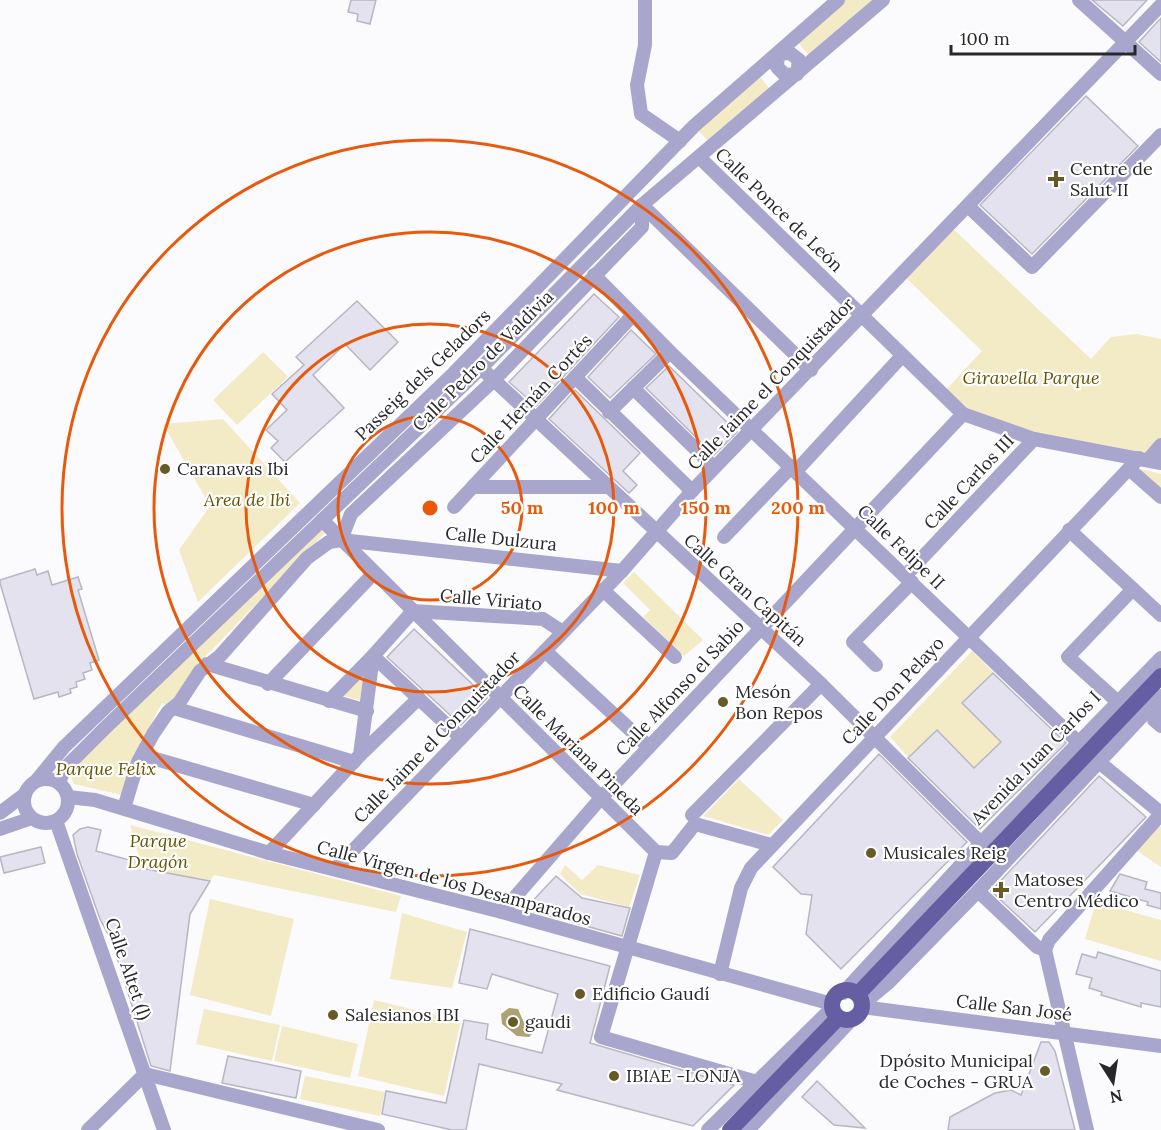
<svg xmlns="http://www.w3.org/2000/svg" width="1161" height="1130" font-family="Lora,serif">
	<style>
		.green { fill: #f3eac6 }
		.water { fill: #aea274 }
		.building { fill: #e3e2ee; stroke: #b7b6c2; stroke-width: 1.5 }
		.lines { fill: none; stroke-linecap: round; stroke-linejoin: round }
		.minor { stroke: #a8a6cd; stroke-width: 14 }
		.major { stroke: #665ea2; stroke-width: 16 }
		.ring { fill: none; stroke: #e8590c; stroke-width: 3 }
		.poi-dot { fill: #675a27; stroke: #fff; stroke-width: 2 }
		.labels { text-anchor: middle; stroke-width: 4.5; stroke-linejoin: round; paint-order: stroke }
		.poi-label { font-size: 18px; fill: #28282c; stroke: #fff; text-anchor: start }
		.street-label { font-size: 18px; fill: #28282c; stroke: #fff }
		.park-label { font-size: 18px; font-style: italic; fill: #675500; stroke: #fff }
		.centre { fill: #e8590c; stroke: #fff; stroke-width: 3 }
		.ring-label { font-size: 18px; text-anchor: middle; font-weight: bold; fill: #e8590c; stroke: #fff; stroke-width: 4.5; stroke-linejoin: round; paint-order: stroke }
	</style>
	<rect width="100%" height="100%" fill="#fbfbfe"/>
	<g class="green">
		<path d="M838,0H883L813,60L795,39Z"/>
		<path d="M757,73L773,93L712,145L694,126Z"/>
		<path d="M950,226L1091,359L1111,337L1137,334L1161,339V445L1148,460L1034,439L963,414L942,394L982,351L903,275Z"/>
		<path d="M263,352L288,377L237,425L213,400Z"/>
		<path d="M223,419L300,503L198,602L179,550L210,506L163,424Z"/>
		<path d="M1141,469L1161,474V497L1136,475Z"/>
		<path d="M323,527L326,532L196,666L175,702L167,705L162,703L135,754L122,795L74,784L71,776L77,764Z"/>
		<path d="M634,572L703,640L684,656L643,617L650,610L623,583Z"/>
		<path d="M972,651L993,672L962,703L1001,742L974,768L937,731L908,757L890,737Z"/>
		<path d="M365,670L362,701L341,695Z"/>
		<path d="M739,779L783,820L768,835L703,816Z"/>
		<path d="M130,825L401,896L396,912L214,875L210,881L142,868Z"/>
		<path d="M1158,825L1161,827V867L1136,850Z"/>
		<path d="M565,865L582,880L598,865L640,875L629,907L580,894L560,874Z"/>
		<path d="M210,899L294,919L271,1016L190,995Z"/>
		<path d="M1096,902L1161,920V961L1085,939Z"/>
		<path d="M402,913L467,932L452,988L390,979Z"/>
		<path d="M374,1000L461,1021L444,1096L358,1076Z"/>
		<path d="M204,1009L280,1025L272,1061L196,1044Z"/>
		<path d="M282,1026L358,1044L350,1078L274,1061Z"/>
		<path d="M305,1076L385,1092L380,1116L300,1099Z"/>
	</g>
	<path class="water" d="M509,1008L518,1009L525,1025L531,1028L532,1034L529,1037L517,1036L502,1024L501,1014Z"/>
	<g class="building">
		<path d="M351,0H376L370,24L357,21L358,14L348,12Z"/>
		<path d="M1092,0H1147L1123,26Z"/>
		<path d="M1161,18V62L1139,42Z"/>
		<path d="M1086,96L1138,146L1032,254L980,205Z"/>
		<path d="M594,294L619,317L536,406L509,382Z"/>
		<path d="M357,301L398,342L370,370L345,344L313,375L344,408L285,462L271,448L278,441L266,430L287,410L272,394L304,365L296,357Z"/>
		<path d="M631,330L656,354L610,398L588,377Z"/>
		<path d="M669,366L737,432L714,455L646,388Z"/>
		<path d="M575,390L640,453L623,471L637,485L629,493L549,419Z"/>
		<path d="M35,569L37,575L48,571L52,585L78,577L82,589L78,590L99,660L90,663L92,670L83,673L85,679L76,682L77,687L70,689L71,693L59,697L58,692L34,699L0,583V580Z"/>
		<path d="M414,629L487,698L461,725L387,657Z"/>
		<path d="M993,673L1066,743L980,829L908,758L937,730L974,768L1001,742L962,703Z"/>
		<path d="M879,754L967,842L841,969L806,934L812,895L801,894L773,867Z"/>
		<path d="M1099,776L1146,817L1035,932L991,891Z"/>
		<path d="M88,827L101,830L96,851L129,860L137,858L141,868L210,881L190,914L170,1071L151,1066L112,942L100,919L77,854L73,835L80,829Z"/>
		<path d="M41,847L45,863L4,873L0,857Z"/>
		<path d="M1120,874L1147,882L1145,889L1161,893V909L1147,905L1148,902L1110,891Z"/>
		<path d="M556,876L582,898L630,908L622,936L525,909Z"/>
		<path d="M470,929L610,966L590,1043L734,1085L693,1126L557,1090L562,1084L479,1064L466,1130H452L382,1114L386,1091L446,1103L464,1020L488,1024L486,1039L542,1053L558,994L492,974L487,989L459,983Z"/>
		<path d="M1098,952L1161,971V1007L1141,1003V1007L1101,995L1102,992L1089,988L1092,978L1076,974L1082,954L1096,958Z"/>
		<path d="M1041,1042H1049L1055,1051L1075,1130H948L950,1117L995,1093L1011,1090L1021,1095Z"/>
		<path d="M228,1056L301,1071L296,1098L222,1083Z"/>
		<path d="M817,1081L865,1128L834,1125L802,1097Z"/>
	</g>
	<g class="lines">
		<g class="minor">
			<path d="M645,0V45L637,85L641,114L680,141"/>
			<path d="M1079,0L1161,74"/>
			<path d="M790,53L799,60L797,74L785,75L777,67L778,54Z"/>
			<path d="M699,157L963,414L1034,439L1161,463"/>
			<path d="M642,205L811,370"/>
			<path d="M969,207L1032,267L1161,135"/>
			<path d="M594,275L670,352L1099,762L1161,813"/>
			<path d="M481,368L821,684L992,854"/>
			<path d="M575,377L692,491"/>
			<path d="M633,388L714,467"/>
			<path d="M609,412L670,352"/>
			<path d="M1148,460L1161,445"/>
			<path d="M1129,469L1161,497"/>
			<path d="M796,471L902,356"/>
			<path d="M473,487H608"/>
			<path d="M454,507L633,315"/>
			<path d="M322,520L656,852"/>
			<path d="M1069,530L1161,615"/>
			<path d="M724,537L792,466"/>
			<path d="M341,540L351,514L493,381L642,227V205"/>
			<path d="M905,576L1034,439"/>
			<path d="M603,590L675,657"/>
			<path d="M545,651L649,747"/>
			<path d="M207,664L367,711"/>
			<path d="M876,665L853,642L912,582"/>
			<path d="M268,684L373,574"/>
			<path d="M329,701L373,656L461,738"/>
			<path d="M1118,702L1068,657L1133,589"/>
			<path d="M174,708L354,762"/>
			<path d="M1161,713L1154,720L1161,726"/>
			<path d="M142,755L314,805"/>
			<path d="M360,755L419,698"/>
			<circle cx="46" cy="801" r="22"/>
			<path d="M37,780L64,747L454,373L694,126L838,0"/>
			<path d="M59,782L65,768L105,728L481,368L642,205L883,0"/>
			<path d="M68,797L95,800L269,853L502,912L832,1004"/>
			<path d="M124,808L138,762L153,734L168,712L179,703L200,671L220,656L307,558L329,542L341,540L622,571"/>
			<path d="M0,813L25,794"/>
			<path d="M692,815L821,684"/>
			<path d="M56,821L164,1130"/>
			<path d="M0,829L32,818"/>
			<path d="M656,852L601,1037L757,1082L768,1089"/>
			<path d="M656,852L672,853L695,824L771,845"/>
			<path d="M269,853L360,755L373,656L413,611L543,619L563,632"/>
			<path d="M335,869L622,571L692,491L1161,5"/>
			<path d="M978,891L1037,947L1045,950"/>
			<path d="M502,912L601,798L963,414"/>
			<path d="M1045,950L1087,1130"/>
			<path d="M1045,950L1049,940L1161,814"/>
			<path d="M720,974L741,888L751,868L1139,458"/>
			<path d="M843,993L981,843L1161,658"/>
			<path d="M863,1004L888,983L978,891L1161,696"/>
			<path d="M862,1007L1161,1046"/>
			<path d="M88,1130L145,1074L378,1130"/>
			<path d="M708,1130L831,1009"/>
			<path d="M748,1130L854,1017"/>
		</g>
		<g class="major">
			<circle cx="847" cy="1005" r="15"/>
			<path d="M858,994L1161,676"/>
			<path d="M730,1130L838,1018"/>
		</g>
	</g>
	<g class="ring">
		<circle cx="430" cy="508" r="92"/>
		<circle cx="430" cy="508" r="184"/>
		<circle cx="430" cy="508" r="276"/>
		<circle cx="430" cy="508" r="368"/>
	</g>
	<g class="poi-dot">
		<path d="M1053 170h6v6h6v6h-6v6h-6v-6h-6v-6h6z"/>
		<circle cx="165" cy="469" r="6"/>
		<circle cx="723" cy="702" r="6"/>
		<circle cx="871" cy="853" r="6"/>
		<path d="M998 881h6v6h6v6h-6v6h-6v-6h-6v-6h6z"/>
		<circle cx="580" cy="994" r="6"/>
		<circle cx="333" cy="1015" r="6"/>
		<circle cx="513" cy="1022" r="6"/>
		<circle cx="1045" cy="1071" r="6"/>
		<circle cx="614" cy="1076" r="6"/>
	</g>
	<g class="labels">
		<g class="poi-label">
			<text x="1070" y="175">Centre de<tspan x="1070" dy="21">Salut II</tspan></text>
			<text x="177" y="475">Caranavas Ibi</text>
			<text x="735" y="698">Mesón<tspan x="735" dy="21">Bon Repos</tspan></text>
			<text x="883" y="859">Musicales Reig</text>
			<text x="1014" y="886">Matoses<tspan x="1014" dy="21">Centro Médico</tspan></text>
			<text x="592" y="1000">Edificio Gaudí</text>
			<text x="345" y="1021">Salesianos IBI</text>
			<text x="525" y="1028">gaudi</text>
			<text x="1033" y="1067" text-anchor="end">Dpósito Municipal<tspan x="1033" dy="21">de Coches - GRUA</tspan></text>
			<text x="626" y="1082">IBIAE -LONJA</text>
		</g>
		<g class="street-label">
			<text transform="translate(779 210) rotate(44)" y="6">Calle Ponce de León</text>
			<text transform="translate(483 361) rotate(-45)" y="6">Calle Pedro de Valdivia</text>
			<text transform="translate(423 375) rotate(-44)" y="6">Passeig dels Geladors</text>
			<text transform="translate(771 384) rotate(-46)" y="6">Calle Jaime el Conquistador</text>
			<text transform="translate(531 399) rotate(-47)" y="6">Calle Hernán Cortés</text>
			<text transform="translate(969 482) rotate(-47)" y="6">Calle Carlos III</text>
			<text transform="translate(501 539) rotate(6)" y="6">Calle Dulzura</text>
			<text transform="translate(901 547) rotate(44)" y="6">Calle Felipe II</text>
			<text transform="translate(745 590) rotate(42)" y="6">Calle Gran Capitán</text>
			<text transform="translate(491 600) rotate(5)" y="6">Calle Viriato</text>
			<text transform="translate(680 688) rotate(-47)" y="6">Calle Alfonso el Sabio</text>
			<text transform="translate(893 691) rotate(-47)" y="6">Calle Don Pelayo</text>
			<text transform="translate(437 737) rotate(-46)" y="6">Calle Jaime el Conquistador</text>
			<text transform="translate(578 750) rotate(45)" y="6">Calle Mariana Pineda</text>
			<text transform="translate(1036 758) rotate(-46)" y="6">Avenida Juan Carlos I</text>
			<text transform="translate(454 883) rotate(15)" y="6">Calle Virgen de los Desamparados</text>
			<text transform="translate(128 969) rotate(71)" y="6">Calle Altet (l)</text>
			<text transform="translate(1014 1008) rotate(7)" y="6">Calle San José</text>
		</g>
		<g class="park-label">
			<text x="1031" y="384">Giravella Parque</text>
			<text x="247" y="506">Area de Ibi</text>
			<text x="106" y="775">Parque Felix</text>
			<text x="158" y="847">Parque<tspan x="158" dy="21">Dragón</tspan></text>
		</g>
	</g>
	<circle cx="430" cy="508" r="9" class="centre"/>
	<g class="ring-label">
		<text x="522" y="514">50 m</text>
		<text x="614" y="514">100 m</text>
		<text x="706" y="514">150 m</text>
		<text x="798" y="514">200 m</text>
	</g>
	<g transform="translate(1113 1082) rotate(168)" stroke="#ffffff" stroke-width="4.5" paint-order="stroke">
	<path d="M0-4.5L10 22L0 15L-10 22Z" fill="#28282c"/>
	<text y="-9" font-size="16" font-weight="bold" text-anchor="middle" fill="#28282c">N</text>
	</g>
	<path d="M951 45v9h184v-9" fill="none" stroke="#28282c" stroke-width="3"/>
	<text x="960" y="45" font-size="18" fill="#28282c" stroke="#ffffff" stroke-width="4.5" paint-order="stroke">100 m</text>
</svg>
